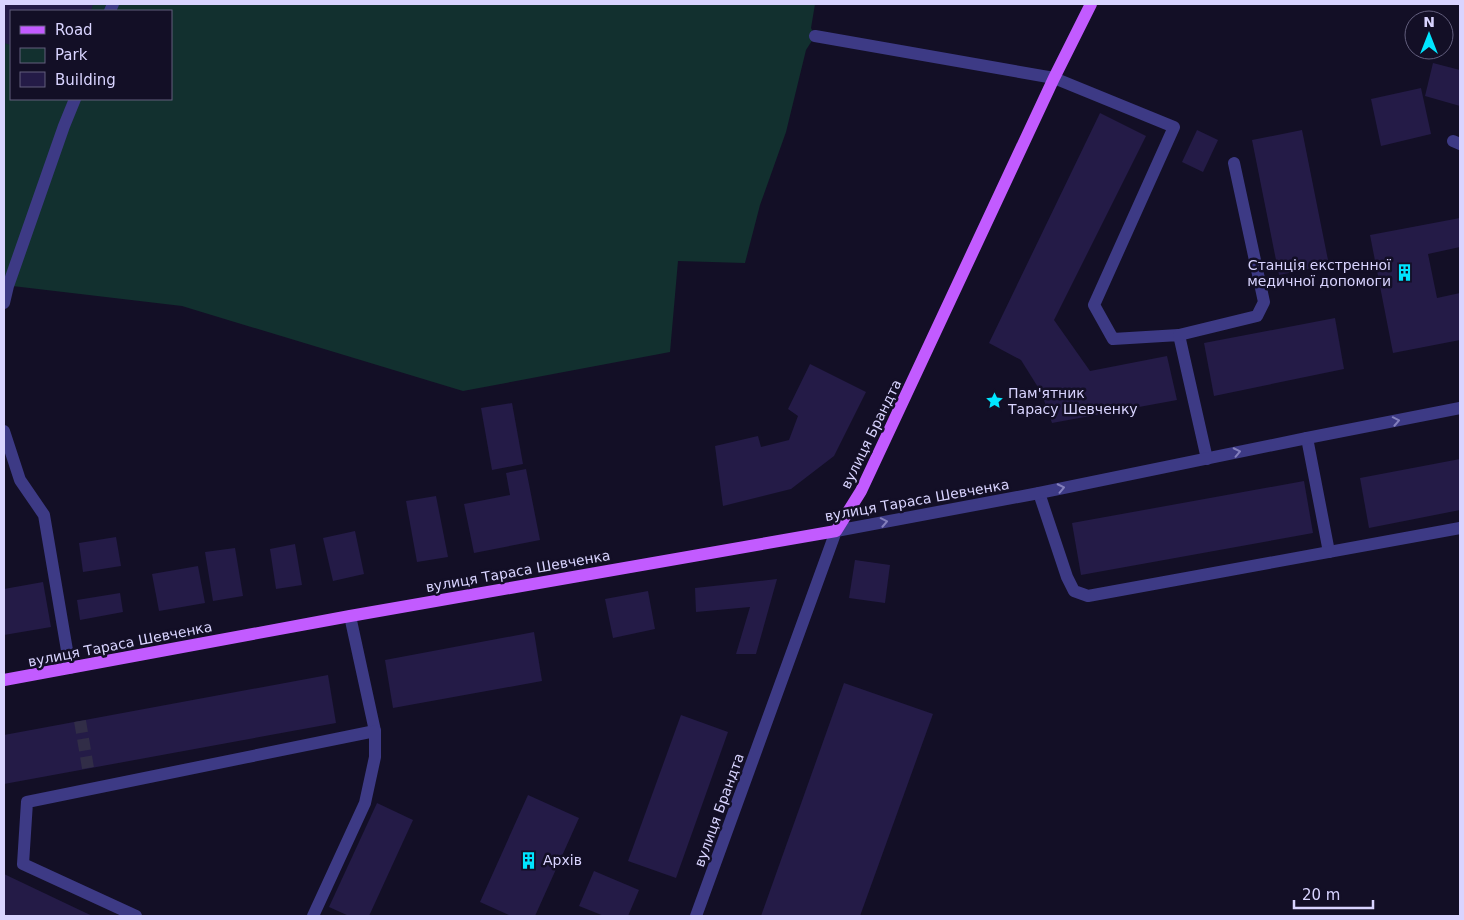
<svg xmlns="http://www.w3.org/2000/svg" width="1464" height="920" font-family="'DejaVu Sans',sans-serif">
	<style>
		.green { fill: #12302f; fill-rule: evenodd }
		.building { fill: #241b47 }
		.lines { fill: none; stroke-linecap: round; stroke-linejoin: round }
		.minor-tunnel { stroke: #312d47; stroke-width: 12; stroke-dasharray: 12 6; stroke-linecap: butt }
		.minor { stroke: #3d3a85; stroke-width: 12 }
		.major { stroke: #c25bff; stroke-width: 12 }
		.oneway { stroke: #837fbc }
		.labels { text-anchor: middle; stroke-width: 5; stroke-linejoin: round; paint-order: stroke }
		.poi-label { font-size: 14px; fill: #d9d4ff; stroke: #130f26; text-anchor: start }
		.street-label { font-size: 14px; fill: #d9d4ff; stroke: #130f26 }
	</style>
	<rect width="100%" height="100%" fill="#130f26"/>
	<path class="green" d="M4,4H815L811,28L815,36L806,50L786,132L760,205L745,263L678,261L670,352L463,391L182,306L4,285ZM11,11H171V99H11Z"/>
	<g class="building">
		<path d="M4,4H93L91,11H11V45L4,43Z"/>
		<path d="M1433,63L1460,70V106L1425,96Z"/>
		<path d="M1421,88L1431,134L1381,146L1371,99Z"/>
		<path d="M1100,113L1146,136L1054,320L1090,371L1167,356L1177,400L1052,423L1041,392L1021,360L989,343Z"/>
		<path d="M1197,130L1218,140L1203,172L1182,162Z"/>
		<path d="M1302,130L1329,265L1279,275L1252,140Z"/>
		<path d="M1460,218V247L1428,254L1437,298L1460,293V340L1393,353L1370,235Z"/>
		<path d="M1335,318L1344,369L1214,396L1204,343Z"/>
		<path d="M810,364L866,392L834,456L791,489L723,506L715,446L758,436L761,447L789,440L798,416L788,409Z"/>
		<path d="M512,403L523,464L492,470L481,408Z"/>
		<path d="M1460,459V510L1369,528L1360,478Z"/>
		<path d="M526,469L540,540L474,553L464,504L510,495L506,473Z"/>
		<path d="M1304,481L1313,533L1081,575L1072,523Z"/>
		<path d="M436,496L448,557L417,562L406,501Z"/>
		<path d="M355,531L364,574L333,581L323,538Z"/>
		<path d="M116,537L121,566L83,572L79,543Z"/>
		<path d="M295,544L302,585L276,589L270,549Z"/>
		<path d="M235,548L243,596L213,601L205,552Z"/>
		<path d="M855,560L890,565L885,603L849,598Z"/>
		<path d="M198,566L205,603L159,611L152,574Z"/>
		<path d="M777,579L756,654H736L750,607L696,612L695,588Z"/>
		<path d="M43,582L51,627L4,635V589Z"/>
		<path d="M648,591L655,629L613,638L605,599Z"/>
		<path d="M120,593L123,612L80,620L77,600Z"/>
		<path d="M534,632L542,681L393,708L385,660Z"/>
		<path d="M328,675L336,723L4,784V735Z"/>
		<path d="M844,683L933,714L860,916H761Z"/>
		<path d="M681,715L728,732L676,878L628,861Z"/>
		<path d="M528,795L579,818L535,916H511L480,902Z"/>
		<path d="M377,803L413,820L369,916H349L329,907Z"/>
		<path d="M594,871L639,890L628,916H604L579,906Z"/>
		<path d="M4,874L86,913L93,916H4Z"/>
	</g>
	<g class="lines">
		<path class="minor-tunnel" d="M80,721L88,768"/>
		<g class="minor">
			<path d="M110,11L113,4"/>
			<path d="M815,36L1054,78L1174,127L1094,305L1113,339L1179,335L1207,459"/>
			<path d="M1453,141L1460,144"/>
			<path d="M4,303L8,286L64,126L75,99"/>
			<path d="M1179,335L1257,316L1264,302L1234,163"/>
			<path d="M4,431L20,480L44,515L70,668"/>
			<path d="M1307,438L1329,552"/>
			<path d="M1039,493L1067,577L1074,591L1088,596L1460,528"/>
			<path d="M136,916L23,864L27,802L375,731L350,616"/>
			<path d="M313,916L365,803L375,757V731"/>
			<path d="M696,916L836,531L1039,493L1307,438L1460,408"/>
		</g>
		<path class="major" d="M4,680L350,616L836,531L861,491L1054,78L1091,4"/>
	</g>
	<defs><path id="oneway-chevron" d="M-2-3.5L2.5 0L-2 3.5" fill="none" stroke-width="1.6" stroke-linecap="round" stroke-linejoin="round" transform="scale(1.25)"/></defs>
	<g class="oneway">
		<use href="#oneway-chevron" transform="translate(1396 421) rotate(-11)"/>
		<use href="#oneway-chevron" transform="translate(1237 452) rotate(-12)"/>
		<use href="#oneway-chevron" transform="translate(1061 488) rotate(-12)"/>
		<use href="#oneway-chevron" transform="translate(884 522) rotate(-11)"/>
	</g>
	<defs>
		<symbol id="building-bare" viewBox="-9 -9 18 18"><path d="M-4-6H4V6H1V3H-1V6H-4ZM-2.5-4.3h1.7v1.8h-1.7ZM.8-4.3h1.7v1.8H.8ZM-2.5-1h1.7V.8h-1.7ZM.8-1h1.7V.8H.8Z" fill="#00e5ff" stroke="#130f26" stroke-width="2.5" paint-order="stroke"/></symbol>
		<symbol id="sight-bare" viewBox="-9 -9 18 18"><path d="M0-6L1.8-2.2L6-1.7L2.9 1.2L3.7 5.4L0 3.3L-3.7 5.4L-2.9 1.2L-6-1.7L-1.8-2.2Z" fill="#00e5ff" stroke="#130f26" stroke-width="2.5" paint-order="stroke"/></symbol>
	</defs>
	<g fill-rule="evenodd">
		<use href="#building-bare" x="1392" y="260" width="25" height="25"/>
		<use href="#sight-bare" x="982" y="388" width="25" height="25"/>
		<use href="#building-bare" x="516" y="848" width="25" height="25"/>
	</g>
	<g class="labels">
		<g class="poi-label">
			<text x="1391" y="270" text-anchor="end">Станція екстренної<tspan x="1391" dy="16">медичної допомоги</tspan></text>
			<text x="1008" y="398">Пам'ятник<tspan x="1008" dy="16">Тарасу Шевченку</tspan></text>
			<text x="543" y="865">Архів</text>
		</g>
		<g class="street-label">
			<text transform="translate(871 434) rotate(-64)" y="5">вулиця Брандта</text>
			<text transform="translate(917 500) rotate(-10)" y="5">вулиця Тараса Шевченка</text>
			<text transform="translate(518 571) rotate(-10)" y="5">вулиця Тараса Шевченка</text>
			<text transform="translate(120 644) rotate(-11)" y="5">вулиця Тараса Шевченка</text>
			<text transform="translate(719 810) rotate(-70)" y="5">вулиця Брандта</text>
		</g>
	</g>
	<rect width="1464" height="920" fill="none" stroke="#d9d4ff" stroke-width="10"/>
	<rect x="10" y="10" width="162" height="90" fill="#130f26" stroke="#625e7d"/>
	<rect x="20" y="26" width="25" height="8" fill="#c25bff" stroke="#625e7d"/>
	<text x="55" y="35" font-size="15" fill="#d9d4ff">Road</text>
	<rect x="20" y="48" width="25" height="15" fill="#12302f" stroke="#625e7d"/>
	<text x="55" y="60" font-size="15" fill="#d9d4ff">Park</text>
	<rect x="20" y="72" width="25" height="15" fill="#241b47" stroke="#625e7d"/>
	<text x="55" y="85" font-size="15" fill="#d9d4ff">Building</text>
	<g transform="translate(1429 35)"><circle r="24" fill="#130f26" stroke="#625e7d"/>
	<path d="M0-4L9 19L0 12L-9 19Z" fill="#00e5ff"/>
	<text y="-8" font-size="14" font-weight="bold" text-anchor="middle" fill="#d9d4ff">N</text>
	</g>
	<path d="M1294 900v8h79v-8" fill="none" stroke="#d9d4ff" stroke-width="2.5"/>
	<text x="1302" y="900" font-size="15" fill="#d9d4ff" stroke="#130f26" stroke-width="4" paint-order="stroke">20 m</text>
</svg>
